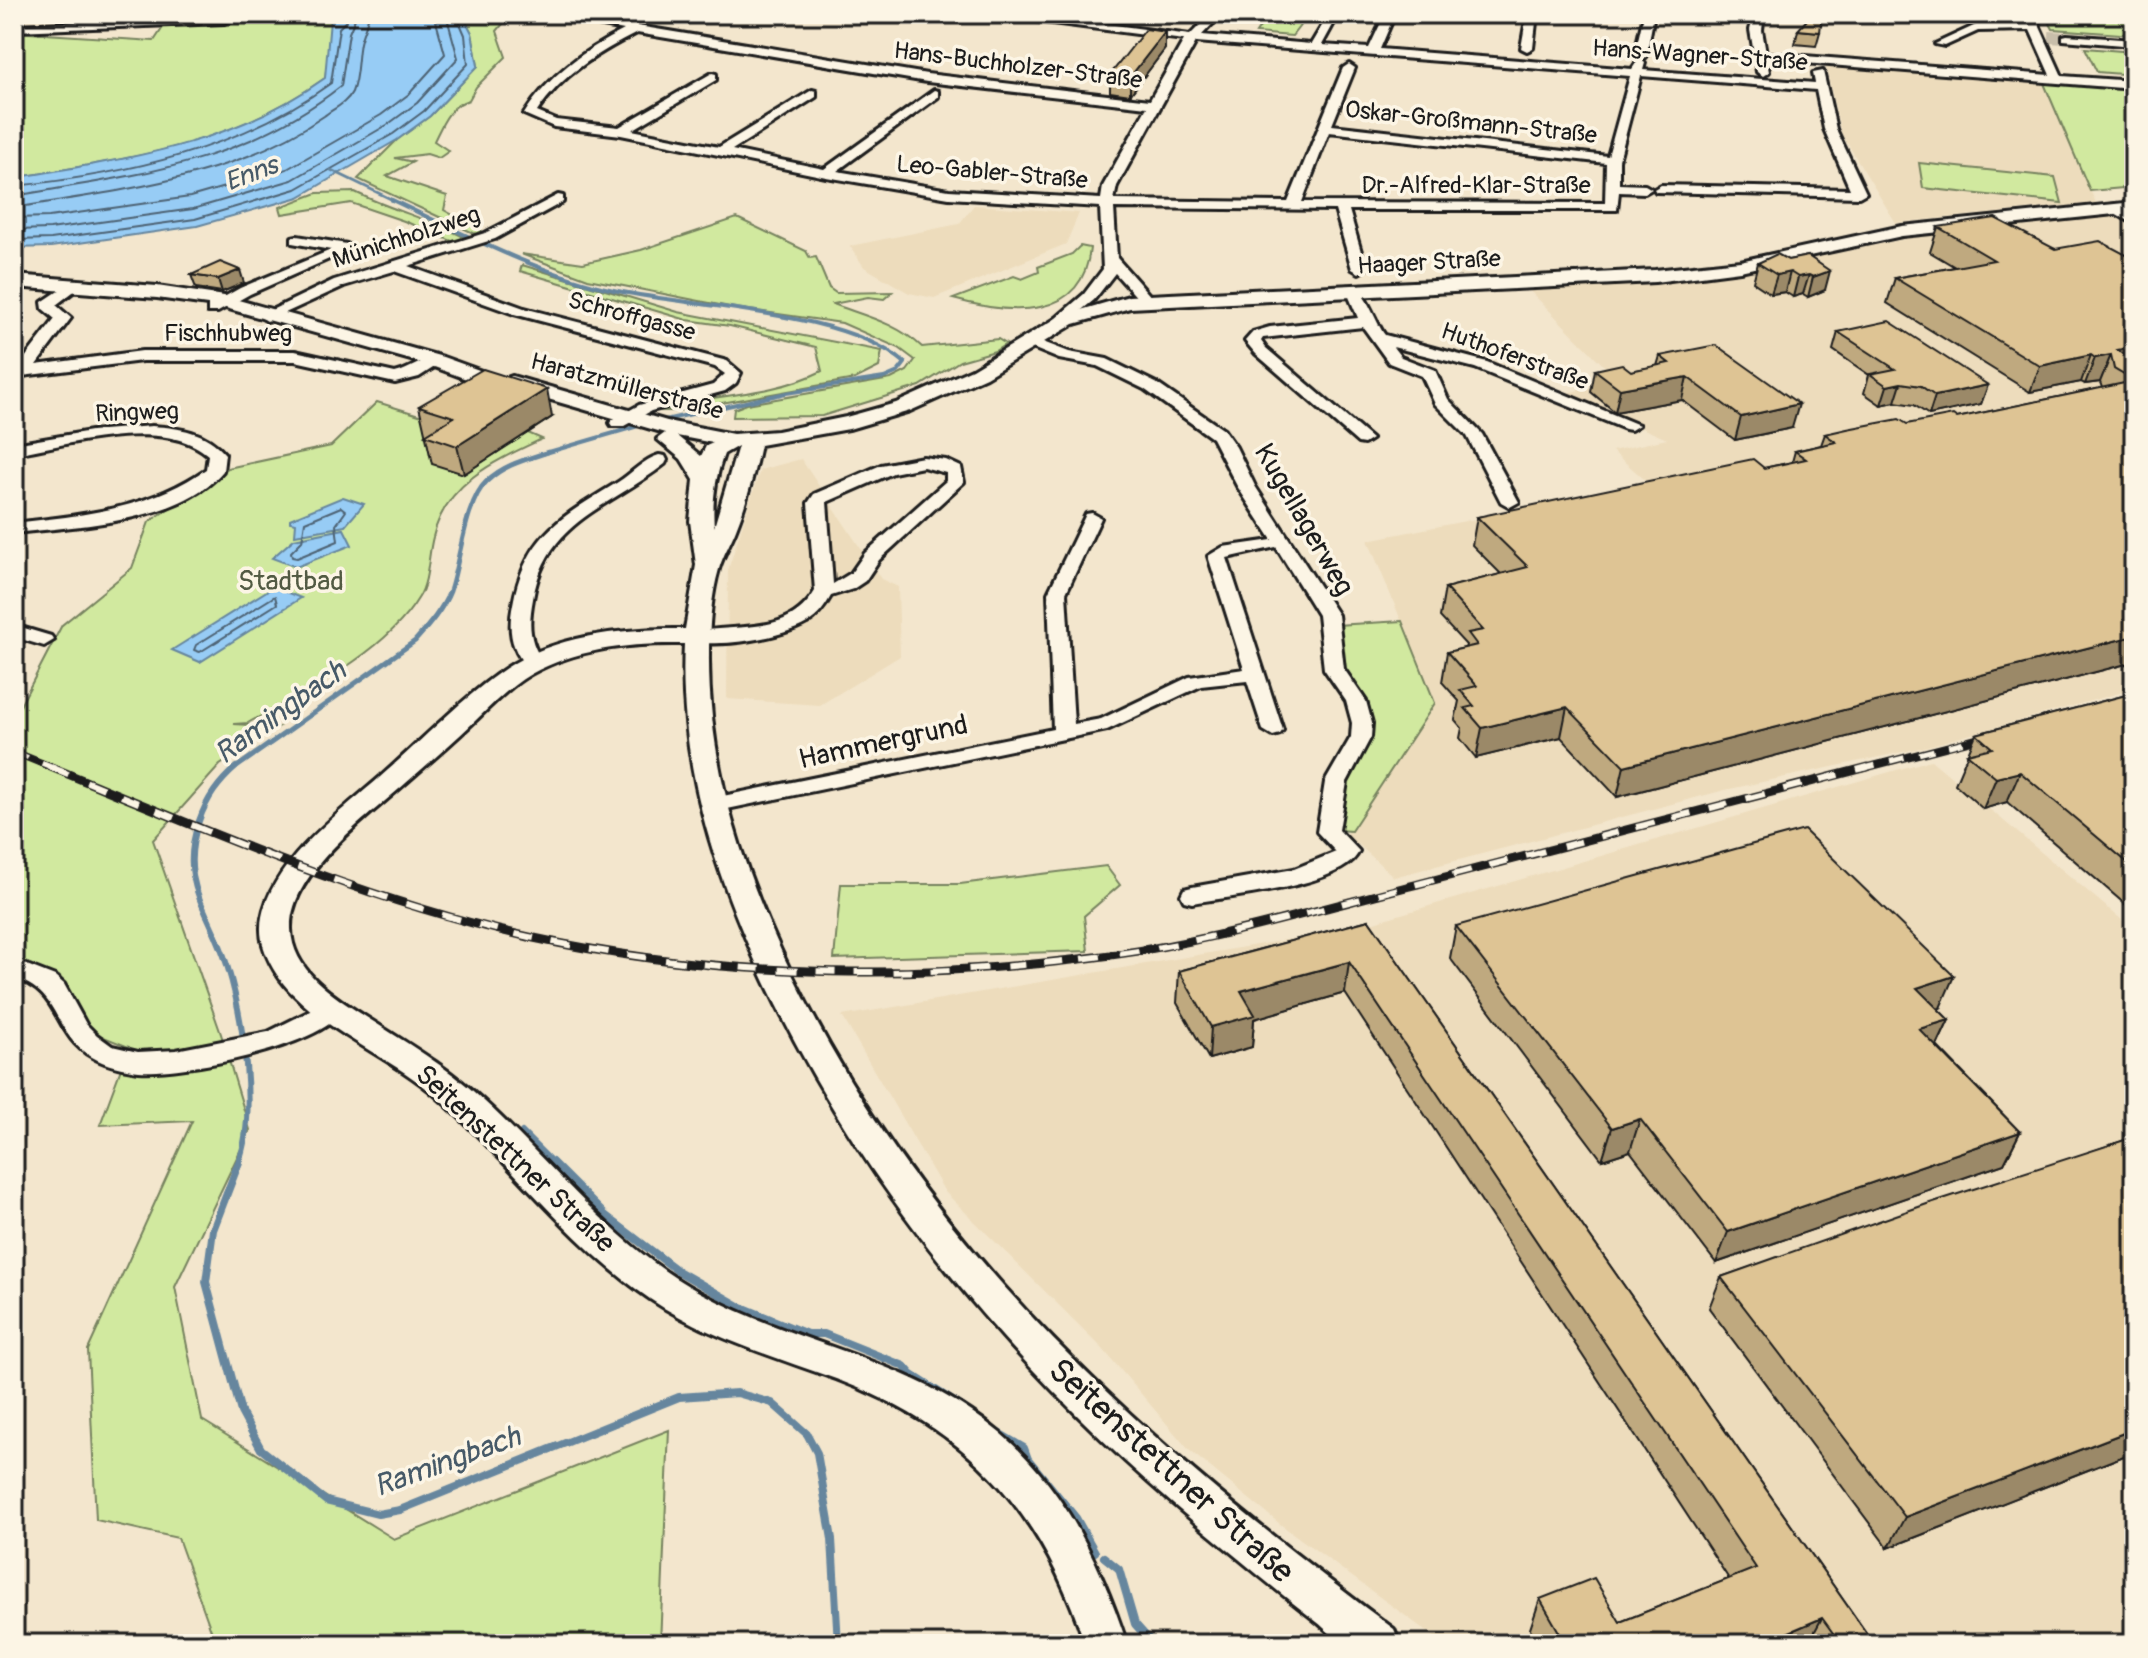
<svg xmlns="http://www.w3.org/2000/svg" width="2148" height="1658" font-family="Pangolin,sans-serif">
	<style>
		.built { fill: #eddcbc }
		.green { fill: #d1e99f; stroke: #76825e; stroke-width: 2 }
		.water { fill: #97ccf5; stroke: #66869e; stroke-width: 2 }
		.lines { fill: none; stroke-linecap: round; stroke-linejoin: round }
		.shore { stroke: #4d6273; stroke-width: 2 }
		.stream-far4 { stroke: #66869e; stroke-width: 3 }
		.stream-far3 { stroke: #66869e; stroke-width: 4 }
		.stream-far2 { stroke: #66869e; stroke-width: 5 }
		.stream-far1 { stroke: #66869e; stroke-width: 6 }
		.stream { stroke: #66869e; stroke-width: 8 }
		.minor-tunnel { stroke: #c8beaa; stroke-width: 12; stroke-dasharray: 12 6; stroke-linecap: butt }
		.minor-casing { stroke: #1c1c1c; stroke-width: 6 }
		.major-casing { stroke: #1c1c1c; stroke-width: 6 }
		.minor { fill: #fcf5e5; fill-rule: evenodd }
		.major { fill: #fcf5e5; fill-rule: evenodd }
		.rail-far1-casing { stroke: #1c1c1c; stroke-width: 8 }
		.rail-casing { stroke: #1c1c1c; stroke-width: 9 }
		.rail-far1 { stroke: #fcf5e5; stroke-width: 5; stroke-dasharray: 15; stroke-linecap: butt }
		.rail { stroke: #fcf5e5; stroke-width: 6; stroke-dasharray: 19; stroke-linecap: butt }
		.wall { fill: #bfa97f; stroke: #1c1c1c; stroke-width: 2 }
		.shaded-wall { fill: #9b8968; stroke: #1c1c1c; stroke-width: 2 }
		.building { fill: #dec494; stroke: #1c1c1c; stroke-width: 2 }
		.labels { text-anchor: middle; stroke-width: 7; stroke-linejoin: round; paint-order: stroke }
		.far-street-label { font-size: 24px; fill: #1c1c1c; stroke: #fcf5e5 }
		.far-water-label { font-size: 26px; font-style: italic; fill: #475a68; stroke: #fcf5e5 }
		.street-label { font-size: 28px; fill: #1c1c1c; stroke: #fcf5e5 }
		.park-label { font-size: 28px; fill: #525a43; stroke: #fcf5e5 }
		.water-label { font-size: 30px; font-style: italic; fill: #475a68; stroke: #fcf5e5 }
		.near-street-label { font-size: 34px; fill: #1c1c1c; stroke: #fcf5e5 }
	</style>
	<rect width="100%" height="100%" fill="#f3e6cd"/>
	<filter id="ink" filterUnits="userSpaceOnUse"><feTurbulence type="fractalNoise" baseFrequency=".0125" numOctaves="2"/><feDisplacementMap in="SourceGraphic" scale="16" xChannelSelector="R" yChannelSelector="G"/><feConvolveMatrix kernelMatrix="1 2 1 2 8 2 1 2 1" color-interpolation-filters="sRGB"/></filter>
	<g filter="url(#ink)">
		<g class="built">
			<path d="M1825,64L2042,81L2096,203L1896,223L1841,133Z"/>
			<path d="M974,205L1079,213L1066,244L934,298L909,293L864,267L850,246L959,224Z"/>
			<path d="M2108,215L2120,217L2134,225V689L1921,748L1725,790L1394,877L1358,844L1345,837L1435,703L1368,540L1651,485L1612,451L1667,439L1562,394L1619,381L1527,288L1700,277L1755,270L1934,233Z"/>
			<path d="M801,459L881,579L898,587L900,656L820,705L727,699L728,570L760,470Z"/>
			<path d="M1931,760L2134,930V1644H1444L1280,1524L1189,1450L1102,1348L945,1192L842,1016L1350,929Z"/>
		</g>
		<g class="green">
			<path d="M252,14H329L331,31L325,78C227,148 129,158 14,178V32L154,41L164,26L249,22Z"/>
			<path d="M462,14H511L497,31L506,57L476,87L469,100C449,105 442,125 434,141L449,151L439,158L427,154L395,158L413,162L387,176L447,196L444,210L487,234L482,237L358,179L397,140L430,116L478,66L472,33Z"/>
			<path d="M1269,14H1309L1292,36L1256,33Z"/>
			<path d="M2045,14L2134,21V35L2053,29Z"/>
			<path d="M2085,48L2134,52V75L2097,72Z"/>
			<path d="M2043,81L2134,88V187L2090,191Z"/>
			<path d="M1919,163L2055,177L2062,203L1923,188Z"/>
			<path d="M355,192C393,211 434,220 471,241L461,245L404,221L351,203L282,214L280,207L317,193Z"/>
			<path d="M737,218L806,251L810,258L816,257L829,288L836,293L892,292L884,299L868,297L833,304C865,316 897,323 922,347L998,339L1006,344L995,351L960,361L920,386L822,416L733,417L734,409L747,404L891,379L907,371L915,360L899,348L842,323L735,308L588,279L521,254L583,263L641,250Z"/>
			<path d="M1080,246L1090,248C1083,323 1007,314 953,299L1014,276L1022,279L1039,272L1038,267L1072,254Z"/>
			<path d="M522,265L678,312L882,351L879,367L855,379L677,411H646C704,394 768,398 822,371L816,347L730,326L687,320L520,271Z"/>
			<path d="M377,402L445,423L552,417L528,433L542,439C495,461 446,482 433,537C428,555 429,581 419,597C385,654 304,692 248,723L234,724L278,727L220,765L153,840L221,1034L250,1130L175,1287L202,1420L394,1539L669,1430L660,1644H216L178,1538L96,1520L88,1350L192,1121L100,1125L129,1047L81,1028L60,976L14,963V707L19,708L62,625L132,568L149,522L228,468L331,446Z"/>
			<path d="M1402,621L1435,703L1351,831L1337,830L1340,788L1366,741L1342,674L1336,625Z"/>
			<path d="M1106,866L1120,885L1084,916L1088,951L834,959L841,884H960Z"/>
		</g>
		<g class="water">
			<path d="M345,14H462L472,33L478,66L430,116L397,140L299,197L197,226L51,247L14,248V178C127,158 229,147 325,78L330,20Z"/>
			<path d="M343,497L364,504L345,526L295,535L296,523L290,522V519Z"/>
			<path d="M344,529L352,545L296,567L272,558L294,539Z"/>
			<path d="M273,587L301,598L200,662L172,650Z"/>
		</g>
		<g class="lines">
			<g class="shore">
				<path d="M14,186C124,175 241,149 331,83L339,28L346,21L347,14"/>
				<path d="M14,196C135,175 241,165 341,86L349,33L357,14"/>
				<path d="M14,208C121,190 233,179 324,116C333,109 347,103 352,92C358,78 357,58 360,43C362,33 367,25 369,14"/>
				<path d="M14,218L49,217L190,197L287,169L381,115L409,94L445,54L434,14"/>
				<path d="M14,230L50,229L193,209L292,180L387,125L417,103L458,58L446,14"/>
				<path d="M14,240L51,239L195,219L296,189L393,134L424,111L468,64L465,35L456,14"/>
				<path d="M341,507L346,511L336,525L338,541L297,558L292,557L291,552L302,541L305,522Z"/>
				<path d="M275,596L277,604L200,652L194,650L196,645Z"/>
			</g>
			<path class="stream-far4" d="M331,170L397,202"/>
			<g class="stream-far3">
				<path d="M392,200C466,235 538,274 618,291C698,308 845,311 905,363L898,372L884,378L786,393L656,422"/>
				<path d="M542,454L645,424"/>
			</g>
			<path class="stream-far2" d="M234,769L415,641C428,626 443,609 450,591C460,562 465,501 487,481C503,465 527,459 548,452"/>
			<g class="stream-far1">
				<path d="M236,767C218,783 207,798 199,821C177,884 210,909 227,965C243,1017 258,1113 238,1164"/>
				<path d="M522,1132L554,1164"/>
			</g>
			<g class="stream">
				<path d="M239,1162L213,1230L206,1282L241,1412L261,1449L326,1501L378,1514L400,1510L679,1397L737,1393L772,1403L807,1434L817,1453L832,1539L838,1644"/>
				<path d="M552,1162L606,1216L678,1271L739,1306L807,1334H824L904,1366L911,1374L964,1408"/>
				<path d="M995,1431L1024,1448L1028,1459L1076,1518L1095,1552"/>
				<path d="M1104,1557L1119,1569L1135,1624L1153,1644"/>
			</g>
			<path class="minor-tunnel" d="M2049,37L2067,38"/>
			<defs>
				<g id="minor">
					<path d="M229,14H244L224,23L14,31V25L222,17Z"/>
					<path d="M541,14H566L927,74L1150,100L1184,40L1005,17L1000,14H1031L1190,35L1211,14H1222L1202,35L1311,44L1329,14H1339L1322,45L1369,48L1385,14H1395L1380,49L1632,69L1638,60L1634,57L1644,14H1654L1646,57L1641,60L1645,63L1643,70L1815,83L1813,73L1823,71L1836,129L1866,193L1859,197L1656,192L1654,189L1661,185L1850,189L1824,129L1816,90L1641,76L1619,160V184L1645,185L1652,189L1645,193L1619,192L1617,210H1349L1366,269L1359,273L1352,269L1335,210L1114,208L1117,258L1153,299L1146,303L1141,302L1115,273L1094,300L1053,333L1045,328L1048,325L1084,294L1103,269L1100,207L949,198L826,177L621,135L554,127L524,114C549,75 583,51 624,30ZM637,33L927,82L1147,107L1103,186L1101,199L949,190L837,171L938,97V91L934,90L824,169L732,150L816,97V91L812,90L719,147L632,130L716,80V74L712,73L619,127L556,120L537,112C561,75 598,53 637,33ZM1196,42L1630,76L1608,156L1332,125L1355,68L1349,64L1343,68L1288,202L1114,200L1117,186ZM1329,132L1606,163L1605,203L1302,202Z"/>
					<path d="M1527,14H1537L1533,48L1527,51L1521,48Z"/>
					<path d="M1754,14H1764L1762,30L1766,53L2050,75L2030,30L1978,31L1945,46L1935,44L1976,25L2028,24V14H2038L2040,27L2062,76L2134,81V89L1767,60L1769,72L1763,76L1757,72L1750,30Z"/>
					<path d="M2067,35L2134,40V46L2063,40V36Z"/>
					<path d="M558,195L563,196V202L495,239L408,266L524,308L727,361L741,373L736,383L725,391L651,411L624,426H612L610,423L612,420L639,405L713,385L725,374L715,367L514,314L394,271L344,286L272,319L267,321L259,316L334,280L485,233Z"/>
					<path d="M2118,205L2134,214V224L2113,212L2111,209Z"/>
					<path d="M297,236L347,244L354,248L250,294L218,312H208V306L240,288L331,250L292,243V237Z"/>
					<path d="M72,282L77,283V289L56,305L71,318L36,365L142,351H295L395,373C411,370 426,355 442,358L444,361L419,377L395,383L295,361H142L14,377V367L23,366L21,363L55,319L43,309L42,302Z"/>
					<path d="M1354,288C1368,294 1375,322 1385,335L1487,362L1639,425L1631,430L1625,429L1475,368L1393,347L1401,357L1435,370L1448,399L1482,434L1519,502L1510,507L1501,502L1467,436L1435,404L1422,376L1389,363L1363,327L1263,338L1261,341L1266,348L1372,439L1364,444L1358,443L1256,354L1245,341L1253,332L1270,327L1358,318L1347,292Z"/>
					<path d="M1030,337L1069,352L1107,359L1156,383L1224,430L1236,447L1255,486L1338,615L1344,669L1366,701L1372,723L1371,737L1347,782L1339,830L1359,851C1346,886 1227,897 1192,903L1184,901L1181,895L1184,889L1192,887L1294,869L1336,852L1317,832L1325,782L1351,737L1352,723L1346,701L1324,669L1318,615L1276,547L1227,558L1283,730L1280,734L1273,736L1263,730L1247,681L1201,686L1107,730L713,812L705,810L702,805L705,800L713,798L1053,729L1048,593L1086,514L1092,513L1101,518L1066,593L1074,724L1101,719L1189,677L1244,669L1208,556L1223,547L1272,540L1237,486L1212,438L1144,389L1097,366L1059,359L1025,345V339Z"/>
					<path d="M152,426C180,428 206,431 225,454L223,471C179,523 77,526 14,533V523C83,515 147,510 206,469L208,455C164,416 68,445 14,454V444L91,431Z"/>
					<path d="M659,455L665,456L667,460L665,464C609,508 546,520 533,599C528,625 529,642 544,663L541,667H527C510,648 508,629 513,604C526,534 562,517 618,482C631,474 644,459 659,455Z"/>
					<path d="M923,457L946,460L961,467L964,482L879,560L865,581L853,589L831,596C825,607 818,617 807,623C781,638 720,648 691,641L688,637L691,633C735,622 788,638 815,591L808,503L814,494L881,465ZM923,467L946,473V481L865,553L851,573L833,584L827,502L893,473Z"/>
					<path d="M14,625L51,636L54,640L44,646L14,637Z"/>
					<path d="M14,960L55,976L64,984L86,1024L97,1035L112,1046L138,1052L176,1050L268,1032L332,1000L341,1003L344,1009C322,1048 181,1074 139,1071C123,1069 105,1065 92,1057C52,1034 62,992 14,978Z"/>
				</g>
				<path id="major" d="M2134,202V212L1902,236L1740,271L1655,282L1130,308L1074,324L986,377L910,411L849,429L760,445C754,473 747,502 736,529C731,542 723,555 719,569C711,597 709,627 709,655C708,769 744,875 793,976C930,1256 1149,1446 1394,1629L1400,1644C1384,1644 1364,1647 1348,1644C1337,1642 1325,1628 1317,1622C1277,1591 1239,1559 1200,1527C1020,1377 866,1195 765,982C715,875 678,764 684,644C632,643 577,648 531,674C510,686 492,705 474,722C452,743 429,763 406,783C368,817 289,873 291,929C292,970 332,995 363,1015C405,1042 447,1066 484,1101C555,1166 615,1247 701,1293C801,1347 911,1358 1000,1433C1065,1488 1101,1565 1127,1644H1085C1042,1511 968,1428 836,1379C773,1356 706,1337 650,1299C569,1244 510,1161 437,1097C392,1058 334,1036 293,994C276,977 260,951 261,927C264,868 338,814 379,778C418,744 464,696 506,668C557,634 626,628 685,629L696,565L690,521L694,480L681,459L657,439L665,433L517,390L508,394L501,392L429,365L222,307L157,298L14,287V275L157,286L224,296L443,357L504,379L512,376L667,421L733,434L777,431L846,417L896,403L972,369L1060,316L1129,296L1655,270L1740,261L1902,226ZM677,436L713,443L706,446L701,456ZM738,446L714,527C712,502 715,478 724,454Z"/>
			</defs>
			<use href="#minor" class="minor-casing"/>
			<use href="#major" class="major-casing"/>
			<use href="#minor" class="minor"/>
			<use href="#major" class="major"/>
			<defs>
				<g id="rail-far1">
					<path d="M14,752L56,769"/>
					<path d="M1861,769L1995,734"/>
				</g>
				<path id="rail" d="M51,767C207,831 363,900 529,937C727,980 938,982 1138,951C1234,935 1327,907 1422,883C1571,844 1719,806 1868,767"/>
			</defs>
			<use href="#rail-far1" class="rail-far1-casing"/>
			<use href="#rail" class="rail-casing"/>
			<use href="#rail-far1" class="rail-far1"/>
			<use href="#rail" class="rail"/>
		</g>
		<g class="wall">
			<path d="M1798,30L1820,32L1816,46L1795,44Z"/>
			<path d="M1165,32V49L1130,95L1110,92V75Z"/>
			<path d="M1938,227L2055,249L2134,259V662L1617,797L1561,737L1476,758L1460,738L1462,728L1455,720L1459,701L1442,682L1447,652L1465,648L1466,645L1440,617L1445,588L1501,574L1472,545L1477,517L1764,468L1792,462L1795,451L1821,445L1825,434L1957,418L2102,388L2100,382L2085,384L2081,382L2030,392L1887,303L1895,278L1955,267L1930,252Z"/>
			<path d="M1808,256L1825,290L1808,297L1803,294L1793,297L1785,292L1771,294L1753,282L1758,263L1788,260Z"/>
			<path d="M191,275L244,283L222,292L196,288Z"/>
			<path d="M1838,332L1988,385L1981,404L1929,415L1914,405L1895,402L1881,405L1864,393L1869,375L1833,350Z"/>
			<path d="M1660,356L1792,428L1735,440L1682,400L1615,412L1591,392L1595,370L1631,371L1657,366Z"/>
			<path d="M419,406L552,417L464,474L432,464Z"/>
			<path d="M2134,693V912L2007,802L1983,809L1955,784L1976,734Z"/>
			<path d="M1369,920L1874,1644H1539L1530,1629L1540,1599L1620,1622L1729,1579L1345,993L1254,1019L1252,1047L1209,1059L1177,1003L1179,971Z"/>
			<path d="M1456,926L1940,1008L1938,1009L1949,1020L1937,1046L2020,1132L2004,1164L1716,1263L1630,1151L1602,1160L1450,958Z"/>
			<path d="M2134,1137V1452L1888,1548L1709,1308L1721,1277Z"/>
		</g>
		<g class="shaded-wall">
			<path d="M1165,32V49L1130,95V77Z"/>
			<path d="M240,270L244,283L222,292L218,279Z"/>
			<path d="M1830,271L1825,290L1808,297L1813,277Z"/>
			<path d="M1790,272L1785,292L1771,294L1777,275Z"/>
			<path d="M1809,275L1803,294L1793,297L1798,277Z"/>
			<path d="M2134,347V371L2117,350Z"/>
			<path d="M2091,355L2081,382L2030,392L2040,366Z"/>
			<path d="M2111,355L2100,382L2085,384L2095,358Z"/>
			<path d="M1687,377L1682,400L1615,412L1620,389Z"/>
			<path d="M1901,383L1895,402L1881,405L1887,386Z"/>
			<path d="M1988,385L1981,404L1929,415L1935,396Z"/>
			<path d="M547,389L552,417L464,474L457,446Z"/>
			<path d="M1799,404L1792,428L1735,440L1741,417Z"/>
			<path d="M2134,636V662L1617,797L1624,766Z"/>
			<path d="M1567,707L1561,737L1476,758L1482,728Z"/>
			<path d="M2020,772L2007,802L1983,809L1996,778Z"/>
			<path d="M1349,962L1345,993L1254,1019L1252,1047L1209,1059L1211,1027L1241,991Z"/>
			<path d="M1954,976L1940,1008L1903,1020L1917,988Z"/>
			<path d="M1949,1020L1934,1052L1919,1029Z"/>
			<path d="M1640,1119L1630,1151L1602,1160L1612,1128Z"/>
			<path d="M2020,1132L2004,1164L1716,1263L1728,1232Z"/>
			<path d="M2134,1429V1452L1888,1548L1905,1517Z"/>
			<path d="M1822,1618L1808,1644H1772L1775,1638Z"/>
		</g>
		<g class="building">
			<path d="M1812,14H1822L1820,32L1798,30Z"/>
			<path d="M1146,29L1165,32L1130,77L1110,75Z"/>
			<path d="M1995,218L2055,249L2100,241L2134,259V347L2117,350L2134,360V636L1624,766L1567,707L1482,728L1465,708L1474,706L1460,690L1477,686L1447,652L1477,645L1468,633L1483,630L1445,588L1528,567L1477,517L1753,459L1764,468L1806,459L1795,451L1836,442L1825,434L1847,429L1899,419L1907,424L1953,415L1957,418L2134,381L2114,369L2111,355L2095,358L2091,355L2040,366L1895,278L1994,260L1938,227Z"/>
			<path d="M1777,254L1788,260L1808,256L1830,271L1813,277L1809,275L1798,277L1790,272L1777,275L1758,263Z"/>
			<path d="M220,262L240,270L218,279L191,275Z"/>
			<path d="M1889,321L1988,385L1935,396L1921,386L1901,383L1887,386L1870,374L1895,369L1838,332Z"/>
			<path d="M1716,345L1799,404L1741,417L1687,377L1620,389L1595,370L1622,364L1631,371L1669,363L1660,356Z"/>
			<path d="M483,369L547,389L457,446L425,435L454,417L419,406Z"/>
			<path d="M2134,693V868L2020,772L1996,778L1967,754L1992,748L1976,734Z"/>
			<path d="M1804,830L1954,976L1917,988L1949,1020L1919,1029L2020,1132L1728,1232L1640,1119L1612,1128L1456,926Z"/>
			<path d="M1369,920L1874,1644H1841L1822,1618L1775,1638L1779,1644H1566L1540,1599L1594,1578L1620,1622L1756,1568L1349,962L1241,991L1255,1015L1211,1027L1179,971Z"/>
			<path d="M2134,1137V1429L1905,1517L1721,1277L1927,1204Z"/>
		</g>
	</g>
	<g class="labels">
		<g class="far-street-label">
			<text transform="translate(1700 55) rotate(4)" y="8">Hans-Wagner-Straße</text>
			<text transform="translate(1018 65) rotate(7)" y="8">Hans-Buchholzer-Straße</text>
			<text transform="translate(1471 122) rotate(6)" y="8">Oskar-Großmann-Straße</text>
			<text transform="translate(992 172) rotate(5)" y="8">Leo-Gabler-Straße</text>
			<text x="1476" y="193">Dr.-Alfred-Klar-Straße</text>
			<text transform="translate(406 237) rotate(-18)" y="8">Münichholzweg</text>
			<text transform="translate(1429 262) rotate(-3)" y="8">Haager Straße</text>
			<text transform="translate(632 316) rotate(15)" y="8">Schroffgasse</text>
			<text x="228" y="341">Fischhubweg</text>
			<text transform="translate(1515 356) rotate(20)" y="8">Huthoferstraße</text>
			<text transform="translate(627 386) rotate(15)" y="8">Haratzmüllerstraße</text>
			<text transform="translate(137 412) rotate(-2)" y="8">Ringweg</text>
		</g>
		<g class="far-water-label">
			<text transform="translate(251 173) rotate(-21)" y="9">Enns</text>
		</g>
		<g class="street-label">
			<text transform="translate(1305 519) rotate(60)" y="10">Kugellagerweg</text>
			<text transform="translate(883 741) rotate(-12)" y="10">Hammergrund</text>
			<text transform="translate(516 1158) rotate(43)" y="10">Seitenstettner Straße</text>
		</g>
		<g class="park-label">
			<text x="291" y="590">Stadtbad</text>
		</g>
		<g class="water-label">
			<text transform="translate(280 712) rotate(-36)" y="10">Ramingbach</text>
			<text transform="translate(447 1461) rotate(-20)" y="10">Ramingbach</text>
		</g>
		<g class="near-street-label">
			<text transform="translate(1172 1470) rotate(42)" y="12">Seitenstettner Straße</text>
		</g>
	</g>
	<rect width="2148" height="1658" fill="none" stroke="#fcf5e5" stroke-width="48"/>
	<rect x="24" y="24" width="2100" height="1610" fill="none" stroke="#1c1c1c" stroke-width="3" filter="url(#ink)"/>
</svg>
